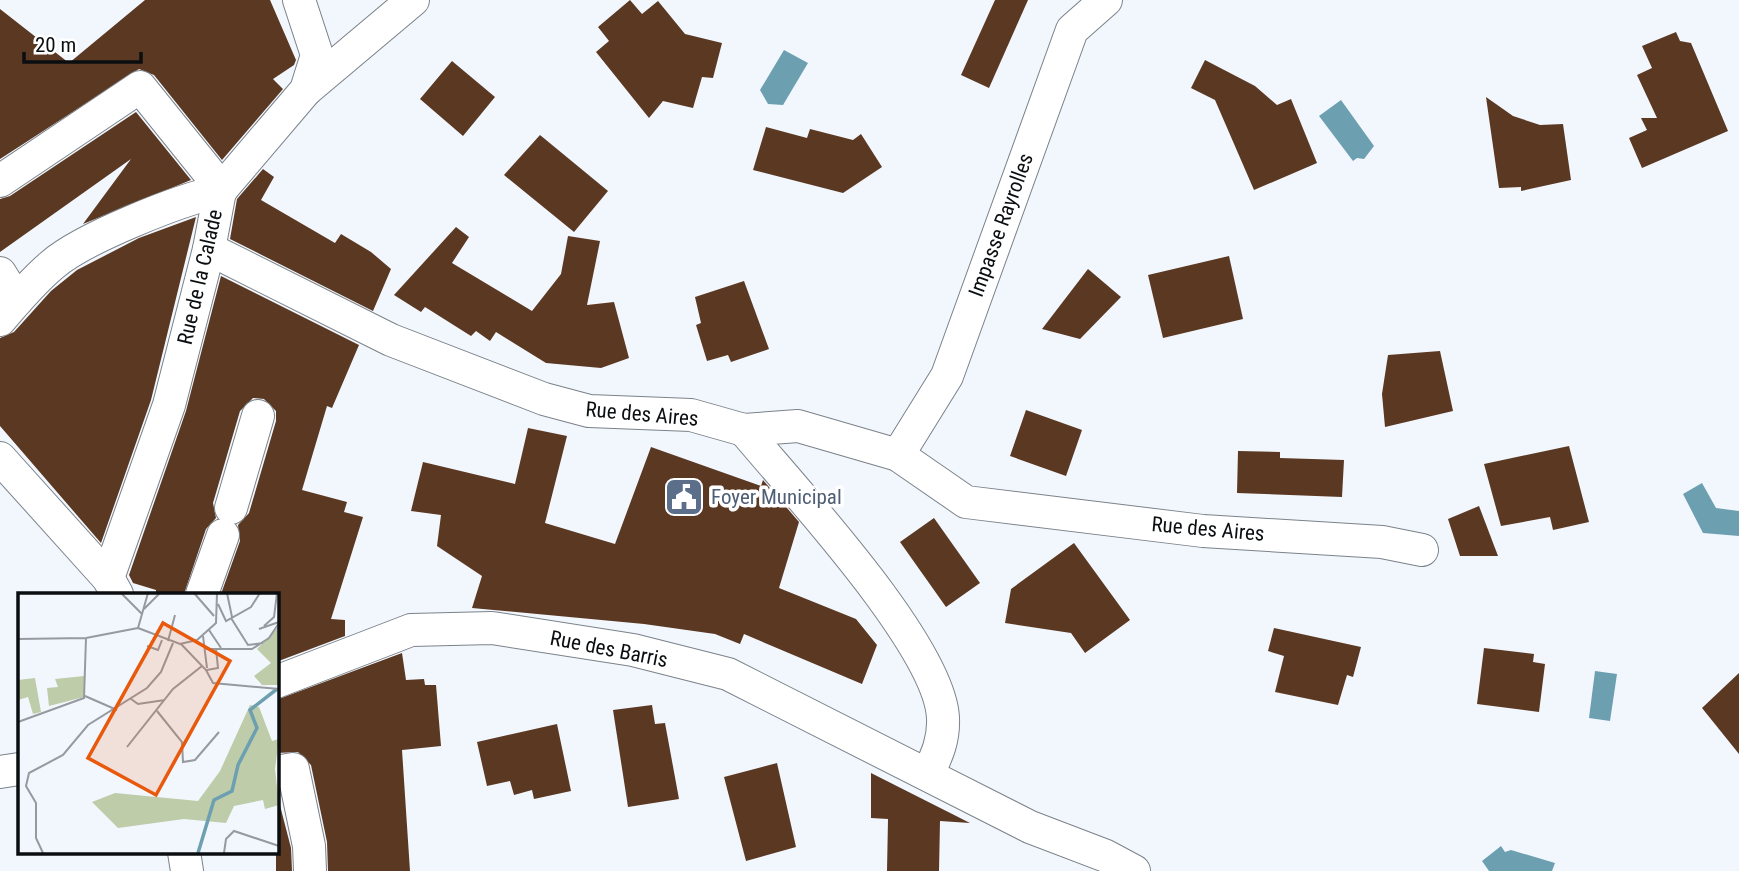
<svg xmlns="http://www.w3.org/2000/svg" width="1739" height="871" font-family="'Roboto Condensed',sans-serif">
	<style>
		.water { fill: #6ca0b1 }
		.building { fill: #5b3822 }
		.lines { fill: none; stroke-linecap: round; stroke-linejoin: round }
		.minor-casing { stroke: #7b8289; stroke-width: 34 }
		.minor { stroke: #fff; stroke-width: 32 }
		.labels { text-anchor: middle; stroke-width: 7; stroke-linejoin: round; paint-order: stroke }
		.street-label { font-size: 21px; fill: #0b0e10; stroke: #fff }
		.service-label { font-size: 21px; fill: #4e5e75; stroke: #fff; text-anchor: start }
		.inset-river { fill: none; stroke: #6ca0b1; stroke-width: 3.5 }
		.inset-road { fill: none; stroke: #969a9f; stroke-width: 2 }
		.view { fill: #e8590c; fill-opacity: 0.15; stroke: #e8590c; stroke-width: 3.5 }
		.inset-edge { fill: none; stroke: #0b0e10; stroke-width: 3.5 }
	</style>
	<rect width="100%" height="100%" fill="#f2f7fe"/>
	<g class="water">
		<path d="M784,50L808,63L783,105L768,104L760,90Z"/>
		<path d="M1341,100L1374,146L1364,159L1357,158L1353,161L1319,116Z"/>
		<path d="M1702,483L1716,508L1739,511V536L1703,533L1683,494Z"/>
		<path d="M1595,671L1617,674L1610,721L1589,718Z"/>
		<path d="M1501,846L1505,852L1511,850L1555,863L1552,871H1489L1482,861Z"/>
	</g>
	<g class="building">
		<path d="M145,0H270L296,60L294,65L273,79L283,89L222,160L154,75L139,69L0,159V9L69,63Z"/>
		<path d="M630,0L642,14L658,1L685,34L722,43L713,78L702,77L693,108L663,101L649,118L596,52L609,41L598,27Z"/>
		<path d="M995,0H1028L989,88L961,75Z"/>
		<path d="M1676,32L1680,41L1691,43L1728,131L1642,168L1629,138L1647,130L1641,118H1657L1637,75L1652,68L1642,46Z"/>
		<path d="M1205,60L1255,86L1277,105L1291,99L1317,163L1254,190L1215,100L1191,88Z"/>
		<path d="M452,61L495,97L463,136L420,99Z"/>
		<path d="M1486,97L1513,116L1540,125L1563,124L1571,180L1521,191V187L1499,188Z"/>
		<path d="M136,112L191,180L83,224L131,159L0,252V199L10,196Z"/>
		<path d="M766,127L807,138L810,129L853,140L861,134L882,167L843,193L753,170Z"/>
		<path d="M540,135L608,191L574,232L504,175Z"/>
		<path d="M263,169L274,177L261,200L335,243L341,234L371,252L391,269L373,311L230,239L237,199Z"/>
		<path d="M196,217L151,400L101,543L0,426V338L14,332L51,291L77,270L139,238Z"/>
		<path d="M456,227L469,237L452,263L532,311L561,274L568,236L600,241L587,305L614,302L629,358L601,368L546,363L496,332L490,341L476,331L471,336L425,307L421,312L394,295Z"/>
		<path d="M1229,256L1243,319L1163,338L1148,275Z"/>
		<path d="M1088,269L1121,297L1080,339L1042,329Z"/>
		<path d="M221,276L359,345L332,408L327,406L302,490L347,502L344,512L363,517L331,619L345,620V636L276,662V594H221L240,541L238,525L249,513L276,421V411L264,399L253,398L240,411L213,503L216,518L206,529L184,594H156V590L133,583L129,575L186,411Z"/>
		<path d="M744,281L769,349L731,362L728,355L707,361L696,325L701,323L695,297Z"/>
		<path d="M1440,351L1453,411L1385,427L1382,394L1388,355Z"/>
		<path d="M1026,410L1082,430L1066,476L1010,456Z"/>
		<path d="M528,428L567,436L545,523L615,544L651,447L761,486L763,480L799,522L779,588L856,619L877,645L862,684L744,634L740,644L715,634L644,624L472,608L482,576L437,546L441,515L411,511L423,462L515,484Z"/>
		<path d="M1569,446L1589,522L1553,530L1550,517L1501,526L1484,464Z"/>
		<path d="M1238,451L1280,452V458L1344,460L1342,497L1237,493Z"/>
		<path d="M1479,506L1487,527L1498,556H1460L1448,519Z"/>
		<path d="M934,518L980,583L946,607L900,542Z"/>
		<path d="M1074,543L1130,620L1085,653L1071,633L1005,623L1011,589Z"/>
		<path d="M1274,628L1361,647L1353,677L1347,675L1338,705L1275,692L1284,656L1268,651Z"/>
		<path d="M1484,648L1534,654L1533,662L1545,664L1539,712L1477,704Z"/>
		<path d="M402,653L406,680L424,679L425,685H436L441,746L402,750L410,871H328L327,842L311,765L298,752L276,753V700Z"/>
		<path d="M1739,673V754L1702,708Z"/>
		<path d="M652,705L655,724L665,723L679,799L628,807L613,710Z"/>
		<path d="M557,724L571,791L534,799L532,790L514,795L510,781L487,786L477,742Z"/>
		<path d="M777,763L796,847L746,861L724,777Z"/>
		<path d="M871,773L970,823L940,821L939,871H887L888,819L871,818Z"/>
		<path d="M276,790L291,848L292,871H276Z"/>
	</g>
	<g class="lines">
		<defs>
			<g id="minor">
				<path d="M306,90L413,0"/>
				<path d="M0,181L140,87L222,189"/>
				<path d="M209,249L391,340L544,399L589,411L691,415L744,430L798,426L898,455L966,502L1203,531L1382,542L1422,550"/>
				<path d="M0,273L17,300"/>
				<path d="M0,320C16,301 33,281 52,265C83,238 179,200 220,191"/>
				<path d="M744,430C793,489 940,646 943,718C944,740 937,755 928,774"/>
				<path d="M898,455L947,376L1072,30L1106,0"/>
				<path d="M0,458L108,578L117,594"/>
				<path d="M231,508L258,416"/>
				<path d="M108,578L169,405L209,249L220,191L306,90L317,55L299,0"/>
				<path d="M202,594L223,535"/>
				<path d="M276,682L411,630L492,628L633,650L728,674L1030,827L1106,856L1134,871"/>
				<path d="M0,772L19,769"/>
				<path d="M276,772L293,769L309,846L310,871"/>
				<path d="M184,852L187,871"/>
			</g>
		</defs>
		<use href="#minor" class="minor-casing"/>
		<use href="#minor" class="minor"/>
	</g>
	<defs>
		<symbol id="civic-square" viewBox="-11 -11 22 22"><rect x="-9" y="-9" width="18" height="18" rx="4" fill="#5c6f8a" stroke="#fff"/><path d="M-.6-6.5H3V-4.5H.6V-3L4-1V1h2V6H-6V1h2V-1L-.6-3ZM-1.2 2.5V6h2.4V2.5Z" fill="#fff"/></symbol>
	</defs>
	<g fill-rule="evenodd">
		<use href="#civic-square" x="662" y="475" width="44" height="44"/>
	</g>
	<g class="labels">
		<g class="street-label">
			<text transform="translate(1001 225) rotate(-70)" y="7">Impasse Rayrolles</text>
			<text transform="translate(200 277) rotate(-77)" y="7">Rue de la Calade</text>
			<text transform="translate(642 414) rotate(5)" y="7">Rue des Aires</text>
			<text transform="translate(1208 529) rotate(5)" y="7">Rue des Aires</text>
			<text transform="translate(609 649) rotate(11)" y="7">Rue des Barris</text>
		</g>
		<g class="service-label">
			<text x="711" y="504">Foyer Municipal</text>
		</g>
	</g>
	<g transform="translate(18 593)">
		<rect width="261" height="261" fill="#f2f7fe"/>
		<path d="M261,33V92H244L236,83L253,70L239,56ZM66,83V104L31,113L29,95L40,94L37,86ZM17,85L23,119L15,121L10,104L0,107V87ZM232,112L241,114L254,148L261,146L257,176L261,212L247,216L245,207L216,213L208,230L166,226L100,235L74,209L97,200L180,208L202,178Z" fill="#beccaa"/>
		<path class="inset-river" d="M180,260L196,207L214,198L220,172L239,135L232,117L259,96"/>
		<path class="inset-road" d="M103,0L124,21M176,0L196,23M209,0L214,24M200,11L208,28L233,14L242,0M126,16L142,0M213,25L230,52L245,50M246,33L256,24L259,0M120,35L162,51L179,47L198,30L199,0M120,35L130,0M241,36L261,29M191,37L203,55M185,43L189,75M0,46L68,45L120,35M150,48L157,22M163,51L188,77L195,90L261,96M129,53L140,57L144,47M188,56H234L251,45L261,30M189,77L200,75L198,56M67,103L99,117M113,106L120,111L147,107M139,118L164,149L165,169L177,167L201,139M0,129L66,105L68,45M109,154L155,96L184,73M25,260L18,245V210L8,193L11,180L45,162L70,132L129,95L143,79L155,50M206,260L208,246L216,238L261,253"/>
		<path class="view" d="M145,30L212,68L138,202L70,165Z"/>
		<rect width="261" height="261" class="inset-edge"/>
	</g>
	<path d="M24 52v10h117v-10" fill="none" stroke="#0b0e10" stroke-width="3.5"/>
	<text x="35" y="52" font-size="21" fill="#0b0e10" stroke="#ffffff" stroke-width="5" paint-order="stroke">20 m</text>
</svg>
